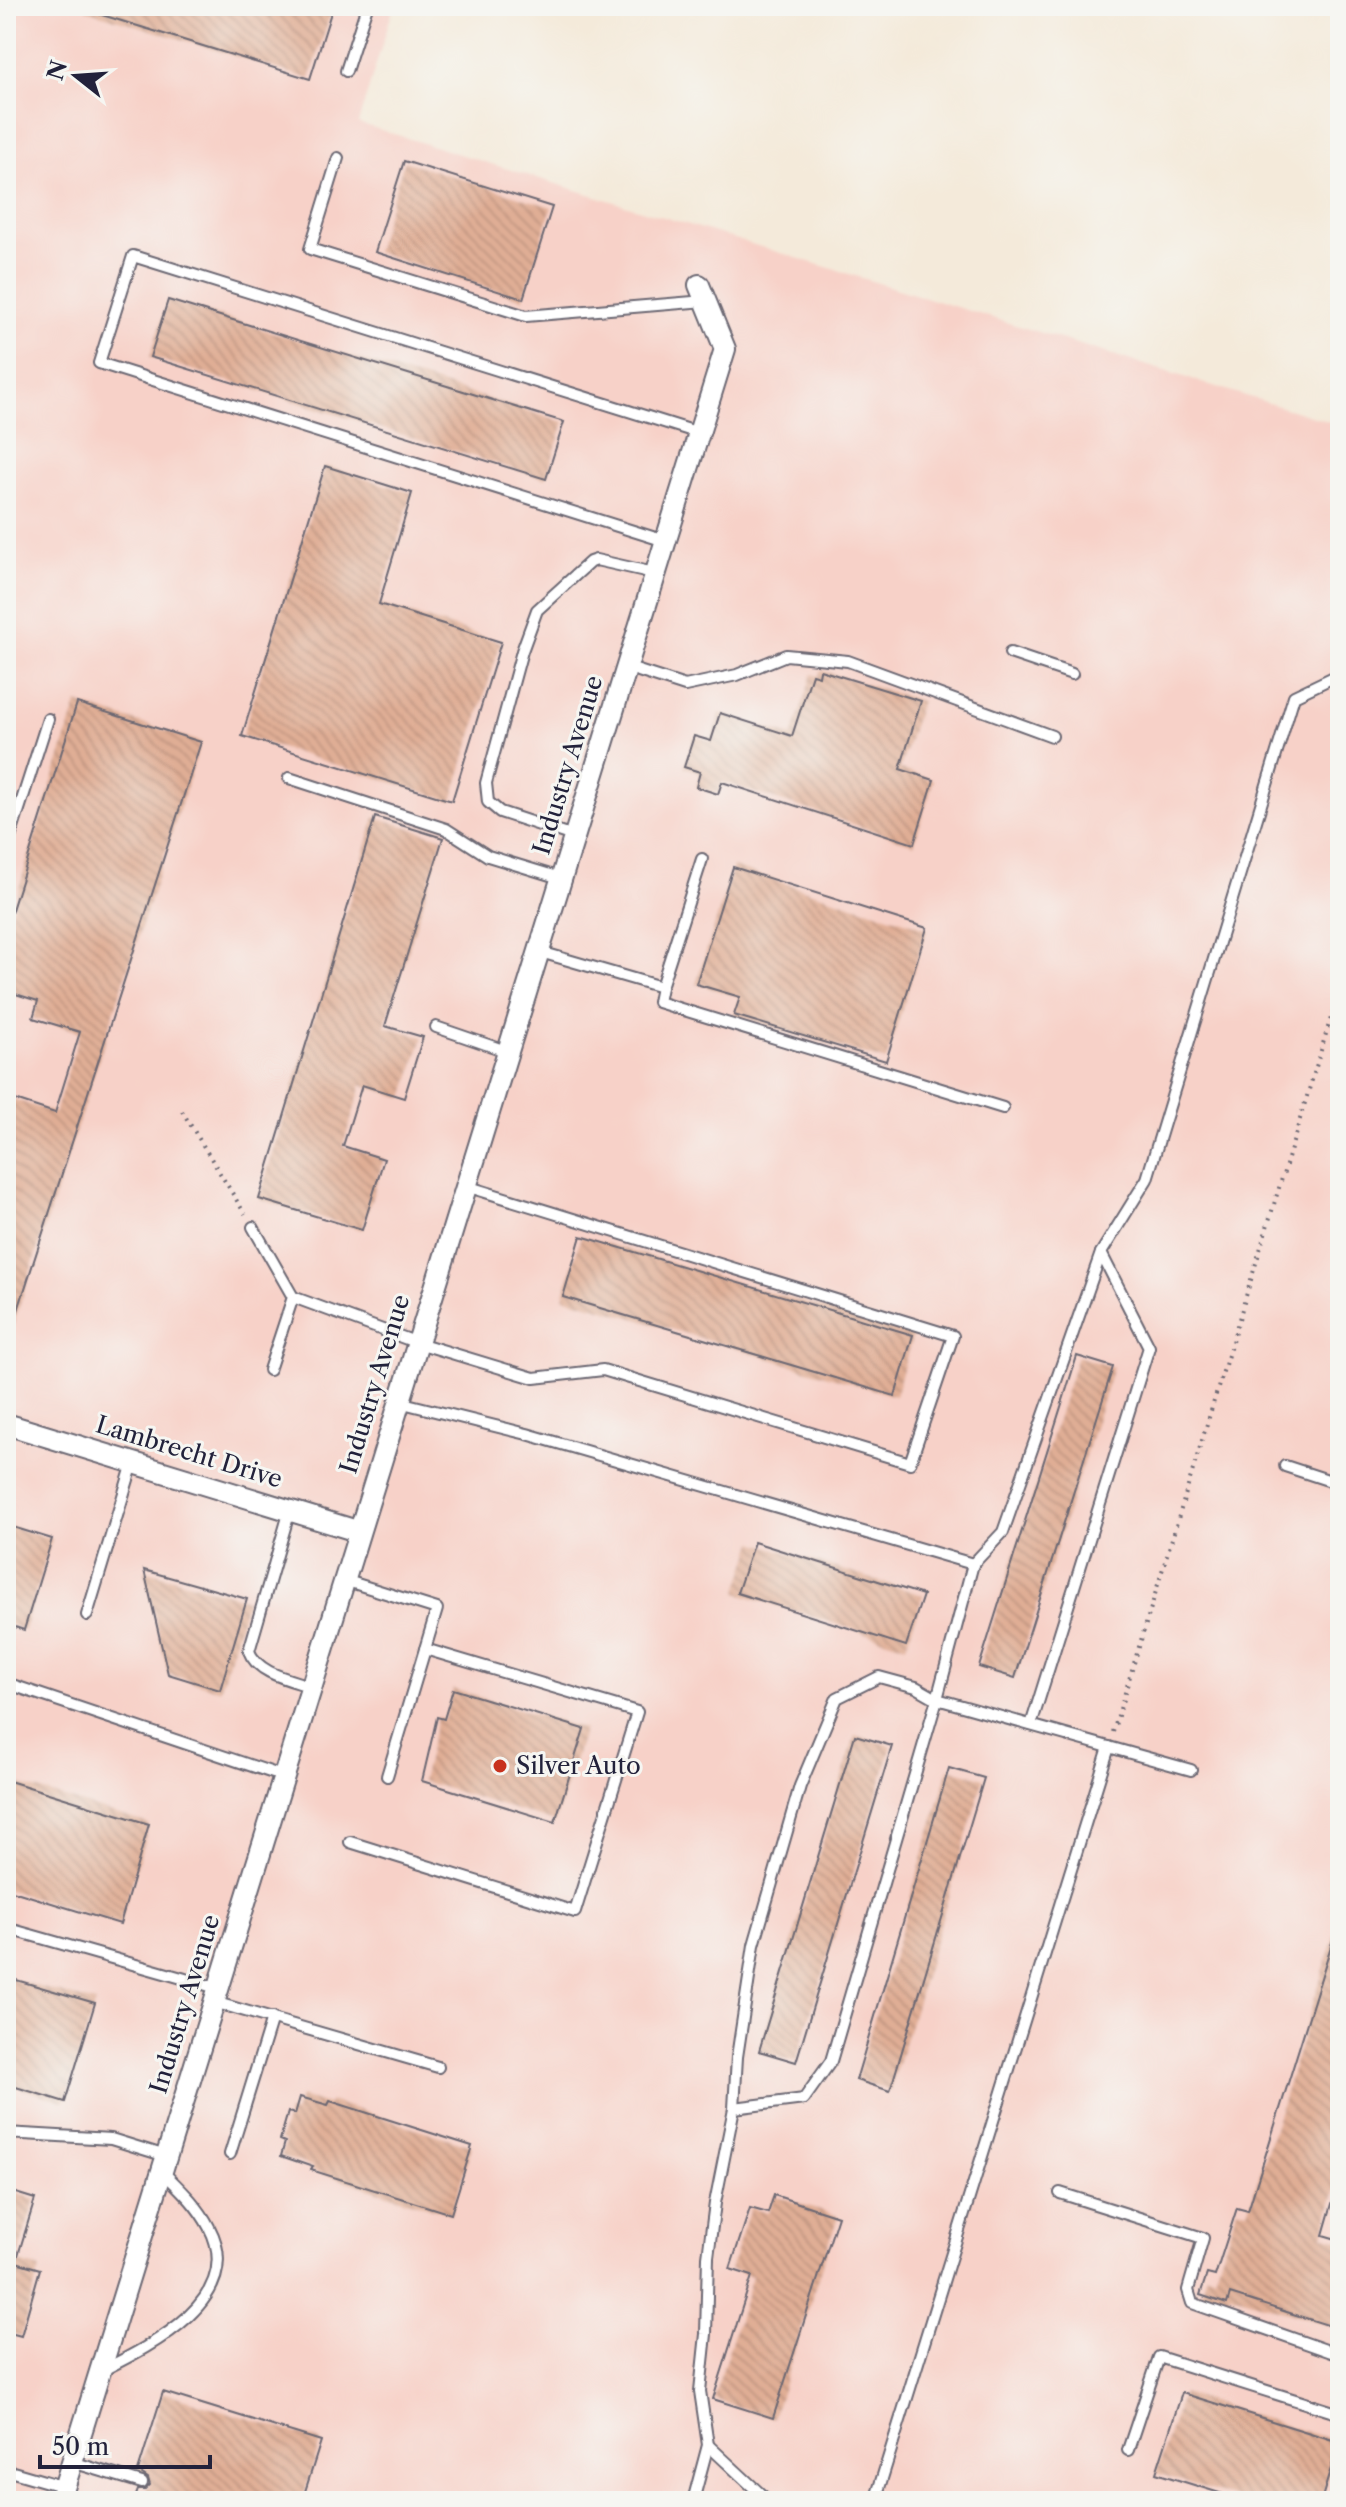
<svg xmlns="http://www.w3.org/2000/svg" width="1346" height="2507" font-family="'Libre Caslon Text',serif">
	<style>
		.built { fill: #f7d1c8 }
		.building { fill: url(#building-back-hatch) }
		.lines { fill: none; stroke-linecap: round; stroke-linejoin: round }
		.service-casing { stroke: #6c6873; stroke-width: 14 }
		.minor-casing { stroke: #6c6873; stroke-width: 24 }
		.path { stroke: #6c6873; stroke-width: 4; stroke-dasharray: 2 6; stroke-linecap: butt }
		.service { stroke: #fff; stroke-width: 10 }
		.minor { stroke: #fff; stroke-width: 20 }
		.poi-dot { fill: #c8321e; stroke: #f6f6f2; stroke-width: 3 }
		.labels { text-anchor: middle; stroke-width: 6; stroke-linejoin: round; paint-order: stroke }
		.street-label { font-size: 24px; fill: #22223b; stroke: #f6f6f2 }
		.poi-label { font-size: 24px; fill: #22223b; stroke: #f6f6f2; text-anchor: start }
	</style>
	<defs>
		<pattern id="building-back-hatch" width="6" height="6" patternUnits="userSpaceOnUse" patternTransform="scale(2)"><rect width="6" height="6" fill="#e0ae95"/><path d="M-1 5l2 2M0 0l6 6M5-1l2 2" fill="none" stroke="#c09581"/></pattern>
	</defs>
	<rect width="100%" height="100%" fill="#f6f6f2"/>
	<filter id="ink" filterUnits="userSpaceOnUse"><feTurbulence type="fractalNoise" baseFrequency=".0125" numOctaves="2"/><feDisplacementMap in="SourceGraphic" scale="16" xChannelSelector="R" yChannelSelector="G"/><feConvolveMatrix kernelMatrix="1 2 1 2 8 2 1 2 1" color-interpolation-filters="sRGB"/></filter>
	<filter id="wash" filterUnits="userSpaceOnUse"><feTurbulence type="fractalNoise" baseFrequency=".006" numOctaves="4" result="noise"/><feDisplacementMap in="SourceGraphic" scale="32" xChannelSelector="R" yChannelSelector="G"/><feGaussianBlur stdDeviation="1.8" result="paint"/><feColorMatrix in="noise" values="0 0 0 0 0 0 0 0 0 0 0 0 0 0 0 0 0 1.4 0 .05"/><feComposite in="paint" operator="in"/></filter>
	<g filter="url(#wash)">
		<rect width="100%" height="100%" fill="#f4eada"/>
		<path class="built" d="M6,6H394L358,123L1340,425V2501H6Z"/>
		<g id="blocks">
			<g class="building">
				<path d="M87,6H333L310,79L86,10Z"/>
				<path d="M404,161L552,207L523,299L375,252Z"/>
				<path d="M168,300L564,422L546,479L150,357Z"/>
				<path d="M325,466L412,493L379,604L501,642L452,801L242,736Z"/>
				<path d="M820,670L921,701L900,769L934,780L914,844L722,782L718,794L696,787L700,772L684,767L694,736L711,741L720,713L792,736L812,674L819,676Z"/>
				<path d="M77,703L201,742L10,1335L6,1334V1097L55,1113L80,1032L33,1018L38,1001L6,991V929Z"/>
				<path d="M375,817L443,838L385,1026L423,1037L404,1098L362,1085L343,1146L384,1159L362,1230L259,1199Z"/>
				<path d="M733,867L927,928L886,1061L734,1015L740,997L696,984Z"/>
				<path d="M581,1236L913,1335L895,1396L563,1297Z"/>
				<path d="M1077,1356L1113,1367L1015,1678L979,1667Z"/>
				<path d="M6,1525L52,1539L24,1630L6,1624Z"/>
				<path d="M754,1542L923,1595L906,1646L737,1593Z"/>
				<path d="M144,1570L247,1599L220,1690L168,1674Z"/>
				<path d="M453,1689L584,1729L555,1822L422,1781L437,1717L444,1719Z"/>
				<path d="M855,1735L892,1746L796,2062L759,2051Z"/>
				<path d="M949,1768L984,1778L890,2091L856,2080Z"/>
				<path d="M6,1780L149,1824L120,1924L6,1889Z"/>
				<path d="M1336,1930L1340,1931V2191L1336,2190L1323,2235L1340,2240V2329L1230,2294L1227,2304L1200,2295L1207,2274L1215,2276L1237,2208L1248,2211Z"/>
				<path d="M6,1977L95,2003L65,2102L6,2084Z"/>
				<path d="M300,2097L328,2105L330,2101L472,2146L451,2214L311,2170L313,2167L281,2156L285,2142L280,2140L288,2112L295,2114Z"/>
				<path d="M6,2190L35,2199L16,2262L40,2269L21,2336L6,2332Z"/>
				<path d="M774,2195L838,2216L773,2418L713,2399L752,2276L730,2269L750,2208L768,2213Z"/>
				<path d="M163,2392L321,2441L302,2501H134L138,2490H145L150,2485L148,2478L138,2471Z"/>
				<path d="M1182,2393L1339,2442L1321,2501H1245L1156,2473Z"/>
			</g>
		</g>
	</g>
	<g filter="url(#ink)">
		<use href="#blocks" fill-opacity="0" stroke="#6c6873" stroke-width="2"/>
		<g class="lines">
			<defs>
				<g id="service">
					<path d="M346,71L367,6"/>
					<path d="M338,158L310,249L526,316L705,301"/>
					<path d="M665,541L99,363L133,256L699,433"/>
					<path d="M1010,653L1072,674"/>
					<path d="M626,667L685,686L737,675L786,655L848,661L1052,736"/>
					<path d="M289,778L446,829L488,856L560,878"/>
					<path d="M573,836L500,812L488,802L486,783L522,651L537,610L590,562L596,560L654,573"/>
					<path d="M6,850L48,719"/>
					<path d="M537,951L661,987L702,859"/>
					<path d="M661,987L658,1002L1003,1108"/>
					<path d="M436,1027L506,1051"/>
					<path d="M253,1227L293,1297L415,1342L534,1378L603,1370L910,1463L953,1336L466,1186"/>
					<path d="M269,1370L293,1297"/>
					<path d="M399,1402L527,1434L973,1564L937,1699L1191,1770"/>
					<path d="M1285,1466L1340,1484"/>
					<path d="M290,1510L249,1651C257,1673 288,1679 309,1686"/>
					<path d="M973,1564L1003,1532L1101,1253L1147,1179L1294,696L1340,674"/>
					<path d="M344,1580L437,1609L387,1776"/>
					<path d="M87,1615L133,1463"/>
					<path d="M6,1683L282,1776"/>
					<path d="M1031,1725L1149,1347L1101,1253"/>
					<path d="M350,1842L575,1912L637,1712L425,1649"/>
					<path d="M6,1928L217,1988"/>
					<path d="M214,2002L438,2067"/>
					<path d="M6,2133L111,2139L166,2156"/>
					<path d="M230,2154L272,2018"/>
					<path d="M1060,2193L1203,2238L1188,2290L1192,2303L1340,2355"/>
					<path d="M101,2371C153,2345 247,2298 209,2227C197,2204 179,2188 161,2170"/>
					<path d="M708,2445L768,2501"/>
					<path d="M1128,2450L1159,2357L1340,2414"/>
					<path d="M72,2462L142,2483"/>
					<path d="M6,2470L65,2487"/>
					<path d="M693,2501L708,2445L700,2391L706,2334L708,2257L715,2203L734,2108L737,2057L754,1945L800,1786L837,1698L879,1677L916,1687L937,1699L831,2061L804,2099L734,2108"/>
					<path d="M875,2501L1109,1747"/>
				</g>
				<g id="minor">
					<path d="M6,1424L357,1531"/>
					<path d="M60,2501L725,349L699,285"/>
				</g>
			</defs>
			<use href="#service" class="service-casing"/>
			<use href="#minor" class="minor-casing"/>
			<g class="path">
				<path d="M182,1111L245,1214"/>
				<path d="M1113,1732L1340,988"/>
			</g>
			<use href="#service" class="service"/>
			<use href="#minor" class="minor"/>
		</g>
	</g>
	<circle class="poi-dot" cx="500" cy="1766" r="8"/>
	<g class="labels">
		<g class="street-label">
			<text transform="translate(568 765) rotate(-73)" y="8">Industry Avenue</text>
			<text transform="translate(375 1384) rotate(-73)" y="8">Industry Avenue</text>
			<text transform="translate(189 1452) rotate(17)" y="8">Lambrecht Drive</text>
			<text transform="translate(185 2004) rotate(-73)" y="8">Industry Avenue</text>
		</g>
		<g class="poi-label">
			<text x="516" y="1774">Silver Auto</text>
		</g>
	</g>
	<rect width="1346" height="2507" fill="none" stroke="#f6f6f2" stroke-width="32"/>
	<g transform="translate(76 76) rotate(287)" stroke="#f6f6f2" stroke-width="6" paint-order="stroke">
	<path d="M0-6L14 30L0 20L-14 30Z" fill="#22223b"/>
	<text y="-12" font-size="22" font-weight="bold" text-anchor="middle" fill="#22223b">N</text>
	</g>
	<path d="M40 2455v12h170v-12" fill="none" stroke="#22223b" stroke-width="4"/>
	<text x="52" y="2455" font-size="24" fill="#22223b" stroke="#f6f6f2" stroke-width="6" paint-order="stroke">50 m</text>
</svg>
